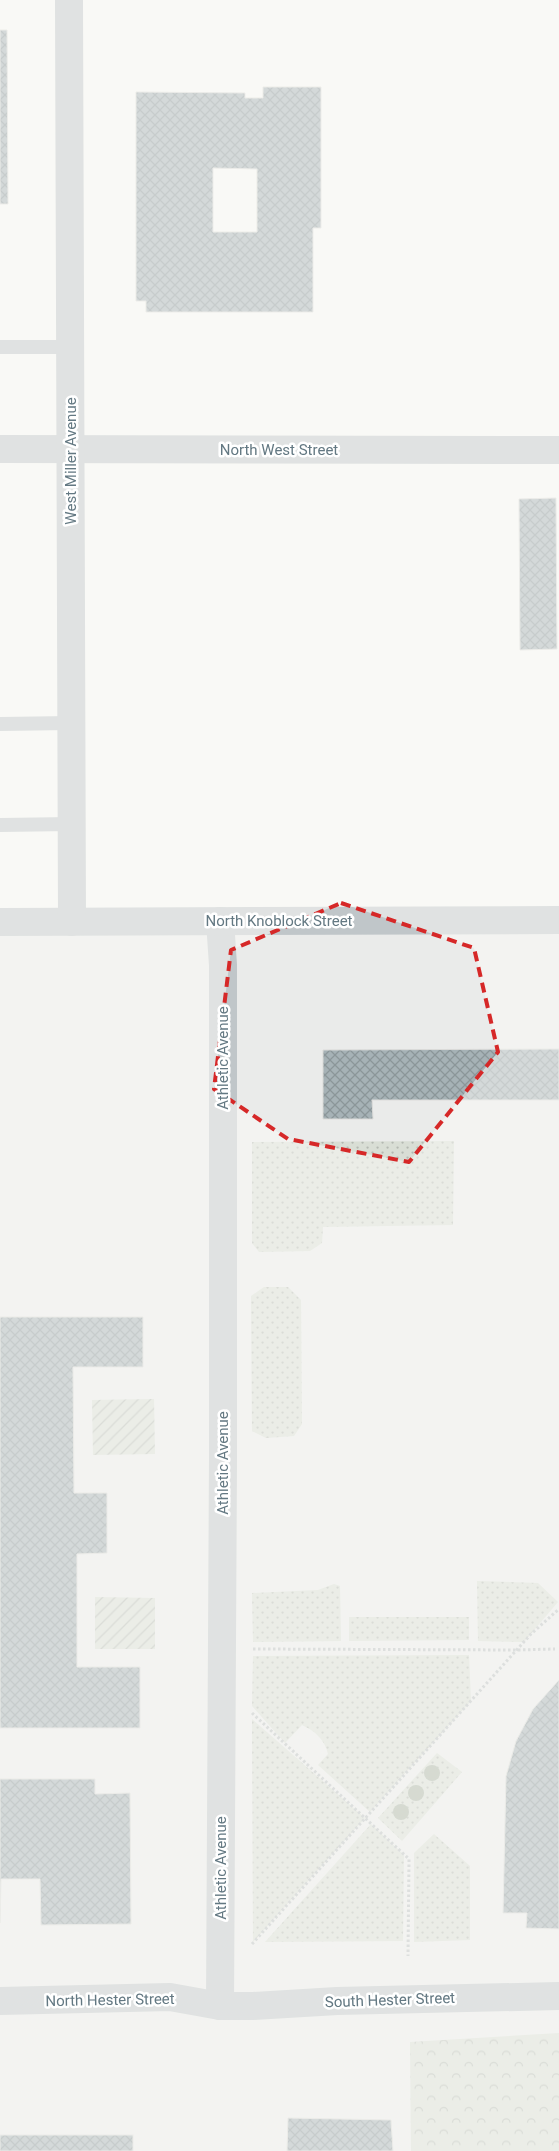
<svg xmlns="http://www.w3.org/2000/svg" width="559" height="2151" font-family="Roboto,sans-serif">
	<style>
		.built { fill: #eaebea }
		.grass { fill: url(#grass-dots) }
		.park { fill: url(#park-crowns) }
		.garden { fill: url(#garden-furrows) }
		.building { fill: url(#building-cross-hatch); stroke: #dbdbd9; fill-rule: evenodd }
		.lines { fill: none; stroke-linecap: round; stroke-linejoin: round }
		.path { stroke: #babfc1; stroke-width: 3; stroke-dasharray: 2.5 2.5; stroke-linecap: butt }
		.service { stroke: #c0c6c9; stroke-width: 14 }
		.minor { stroke: #c0c6c9; stroke-width: 28 }
		.tertiary { stroke: #c0c6c9; stroke-width: 28 }
		.tree { fill: #aab3a5 }
		.marked { fill: none; stroke: #d62828; stroke-width: 4; stroke-dasharray: 10 6; stroke-linejoin: round }
		.labels { text-anchor: middle; stroke-width: 5; stroke-linejoin: round; paint-order: stroke }
		.street-label { font-size: 15px; fill: #637882; stroke: #fff }
	</style>
	<defs>
		<pattern id="grass-dots" width="8" height="8" patternUnits="userSpaceOnUse" patternTransform="scale(1.25)"><rect width="8" height="8" fill="#d9ded5"/><path d="M2 2h.1M6 6h.1" fill="none" stroke="#b4b9b2" stroke-width="1.8" stroke-linecap="round"/></pattern>
		<pattern id="park-crowns" width="20" height="18" patternUnits="userSpaceOnUse" patternTransform="scale(1.25)"><rect width="20" height="18" fill="#d9ded5"/><path d="M2 6a3 3 0 1 1 6 0M12 15a3 3 0 1 1 6 0" fill="none" stroke="#b4b9b2"/></pattern>
		<pattern id="garden-furrows" width="10" height="10" patternUnits="userSpaceOnUse" patternTransform="scale(1.25)"><rect width="10" height="10" fill="#d9ded5"/><path d="M-1 1l2-2M0 10L10 0M9 11l2-2" fill="none" stroke="#b4b9b2"/></pattern>
		<pattern id="building-cross-hatch" width="8" height="8" patternUnits="userSpaceOnUse" patternTransform="scale(1.25)"><rect width="8" height="8" fill="#a6b2b6"/><path d="M0 0l8 8M0 8l8-8" fill="none" stroke="#8b9699"/></pattern>
	</defs>
	<rect width="100%" height="100%" fill="#f9f9f6"/>
	<path class="built" d="M0,924L559,928V2151H0Z"/>
	<g class="grass">
		<path d="M454,1141L453,1225L323,1227L322,1243L310,1251L259,1252L252,1243V1142Z"/>
		<path d="M264,1287H288L301,1300L302,1424L294,1436L266,1438L252,1431L251,1296Z"/>
		<path d="M477,1581L538,1583L558,1602L524,1642L478,1641Z"/>
		<path d="M334,1584L340,1586L341,1641L253,1642L252,1593L318,1590Z"/>
		<path d="M349,1617H469V1640L349,1641Z"/>
		<path d="M469,1655L471,1701L370,1812L318,1765L328,1754C325,1740 315,1731 302,1725L285,1743L252,1706L253,1656Z"/>
		<path d="M252,1719L365,1818L253,1942Z"/>
		<path d="M437,1753L462,1772L402,1841L378,1818Z"/>
		<path d="M371,1824L404,1855L403,1941L265,1942Z"/>
		<path d="M434,1834L470,1866V1940L414,1942V1853Z"/>
	</g>
	<path class="park" d="M559,2033V2151H411L410,2042Z"/>
	<g class="garden">
		<path d="M154,1399L155,1454L93,1455L92,1400Z"/>
		<path d="M95,1597L155,1598V1649H95Z"/>
	</g>
	<g class="building">
		<path d="M0,30H7L8,204H0Z"/>
		<path d="M263,87H321V228H313V312H146V301H136V92L245,93V98H263ZM213,168L257,169V232H213Z"/>
		<path d="M556,498L557,649L520,650L519,499Z"/>
		<path d="M559,1049V1100H372L373,1119H323V1050Z"/>
		<path d="M0,1317H143V1367H73L74,1493H107V1553L77,1554V1667H140V1728H0Z"/>
		<path d="M559,1680V1929L526,1928L527,1913H503L506,1776L516,1741L533,1709Z"/>
		<path d="M0,1779H95V1794L130,1793L131,1924L41,1925L40,1879H1L0,1923Z"/>
		<path d="M288,2118L391,2120L393,2151H287Z"/>
		<rect x="0" y="2135" width="133" height="16"/>
	</g>
	<g class="lines">
		<g class="path">
			<path d="M253,1649L516,1650L555,1649"/>
			<path d="M252,1713L409,1859L408,1956"/>
			<path d="M252,1944L531,1634L559,1609"/>
		</g>
		<g class="service">
			<path d="M0,347H70"/>
			<path d="M0,724L71,723"/>
			<path d="M0,825L72,824"/>
		</g>
		<g class="minor">
			<path d="M0,449L559,450"/>
			<path d="M220,921L223,965V1459L220,2006"/>
			<path d="M0,922L559,920"/>
			<path d="M0,2001L170,1997L220,2006H253L337,2001L559,1996"/>
		</g>
		<path class="tertiary" d="M69,0L72,922"/>
	</g>
	<g class="tree">
		<circle cx="432" cy="1773" r="8"/>
		<circle cx="416" cy="1793" r="8"/>
		<circle cx="401" cy="1812" r="8"/>
	</g>
	<path d="M0 0H559V2151H0ZM341,903L474,948L498,1052L409,1162L288,1139L214,1089L231,950Z" fill="#f9f9f6" fill-opacity=".55" fill-rule="evenodd"/>
	<path class="marked" d="M341,903L474,948L498,1052L409,1162L288,1139L214,1089L231,950Z"/>
	<g class="labels">
		<g class="street-label">
			<text x="279" y="455">North West Street</text>
			<text transform="translate(71 461) rotate(-90)" y="5">West Miller Avenue</text>
			<text x="279" y="926">North Knoblock Street</text>
			<text transform="translate(223 1058) rotate(-90)" y="5">Athletic Avenue</text>
			<text transform="translate(223 1463) rotate(-90)" y="5">Athletic Avenue</text>
			<text transform="translate(221 1868) rotate(-90)" y="5">Athletic Avenue</text>
			<text transform="translate(110 2000) rotate(-1)" y="5">North Hester Street</text>
			<text transform="translate(390 2000) rotate(-2)" y="5">South Hester Street</text>
		</g>
	</g>
</svg>
